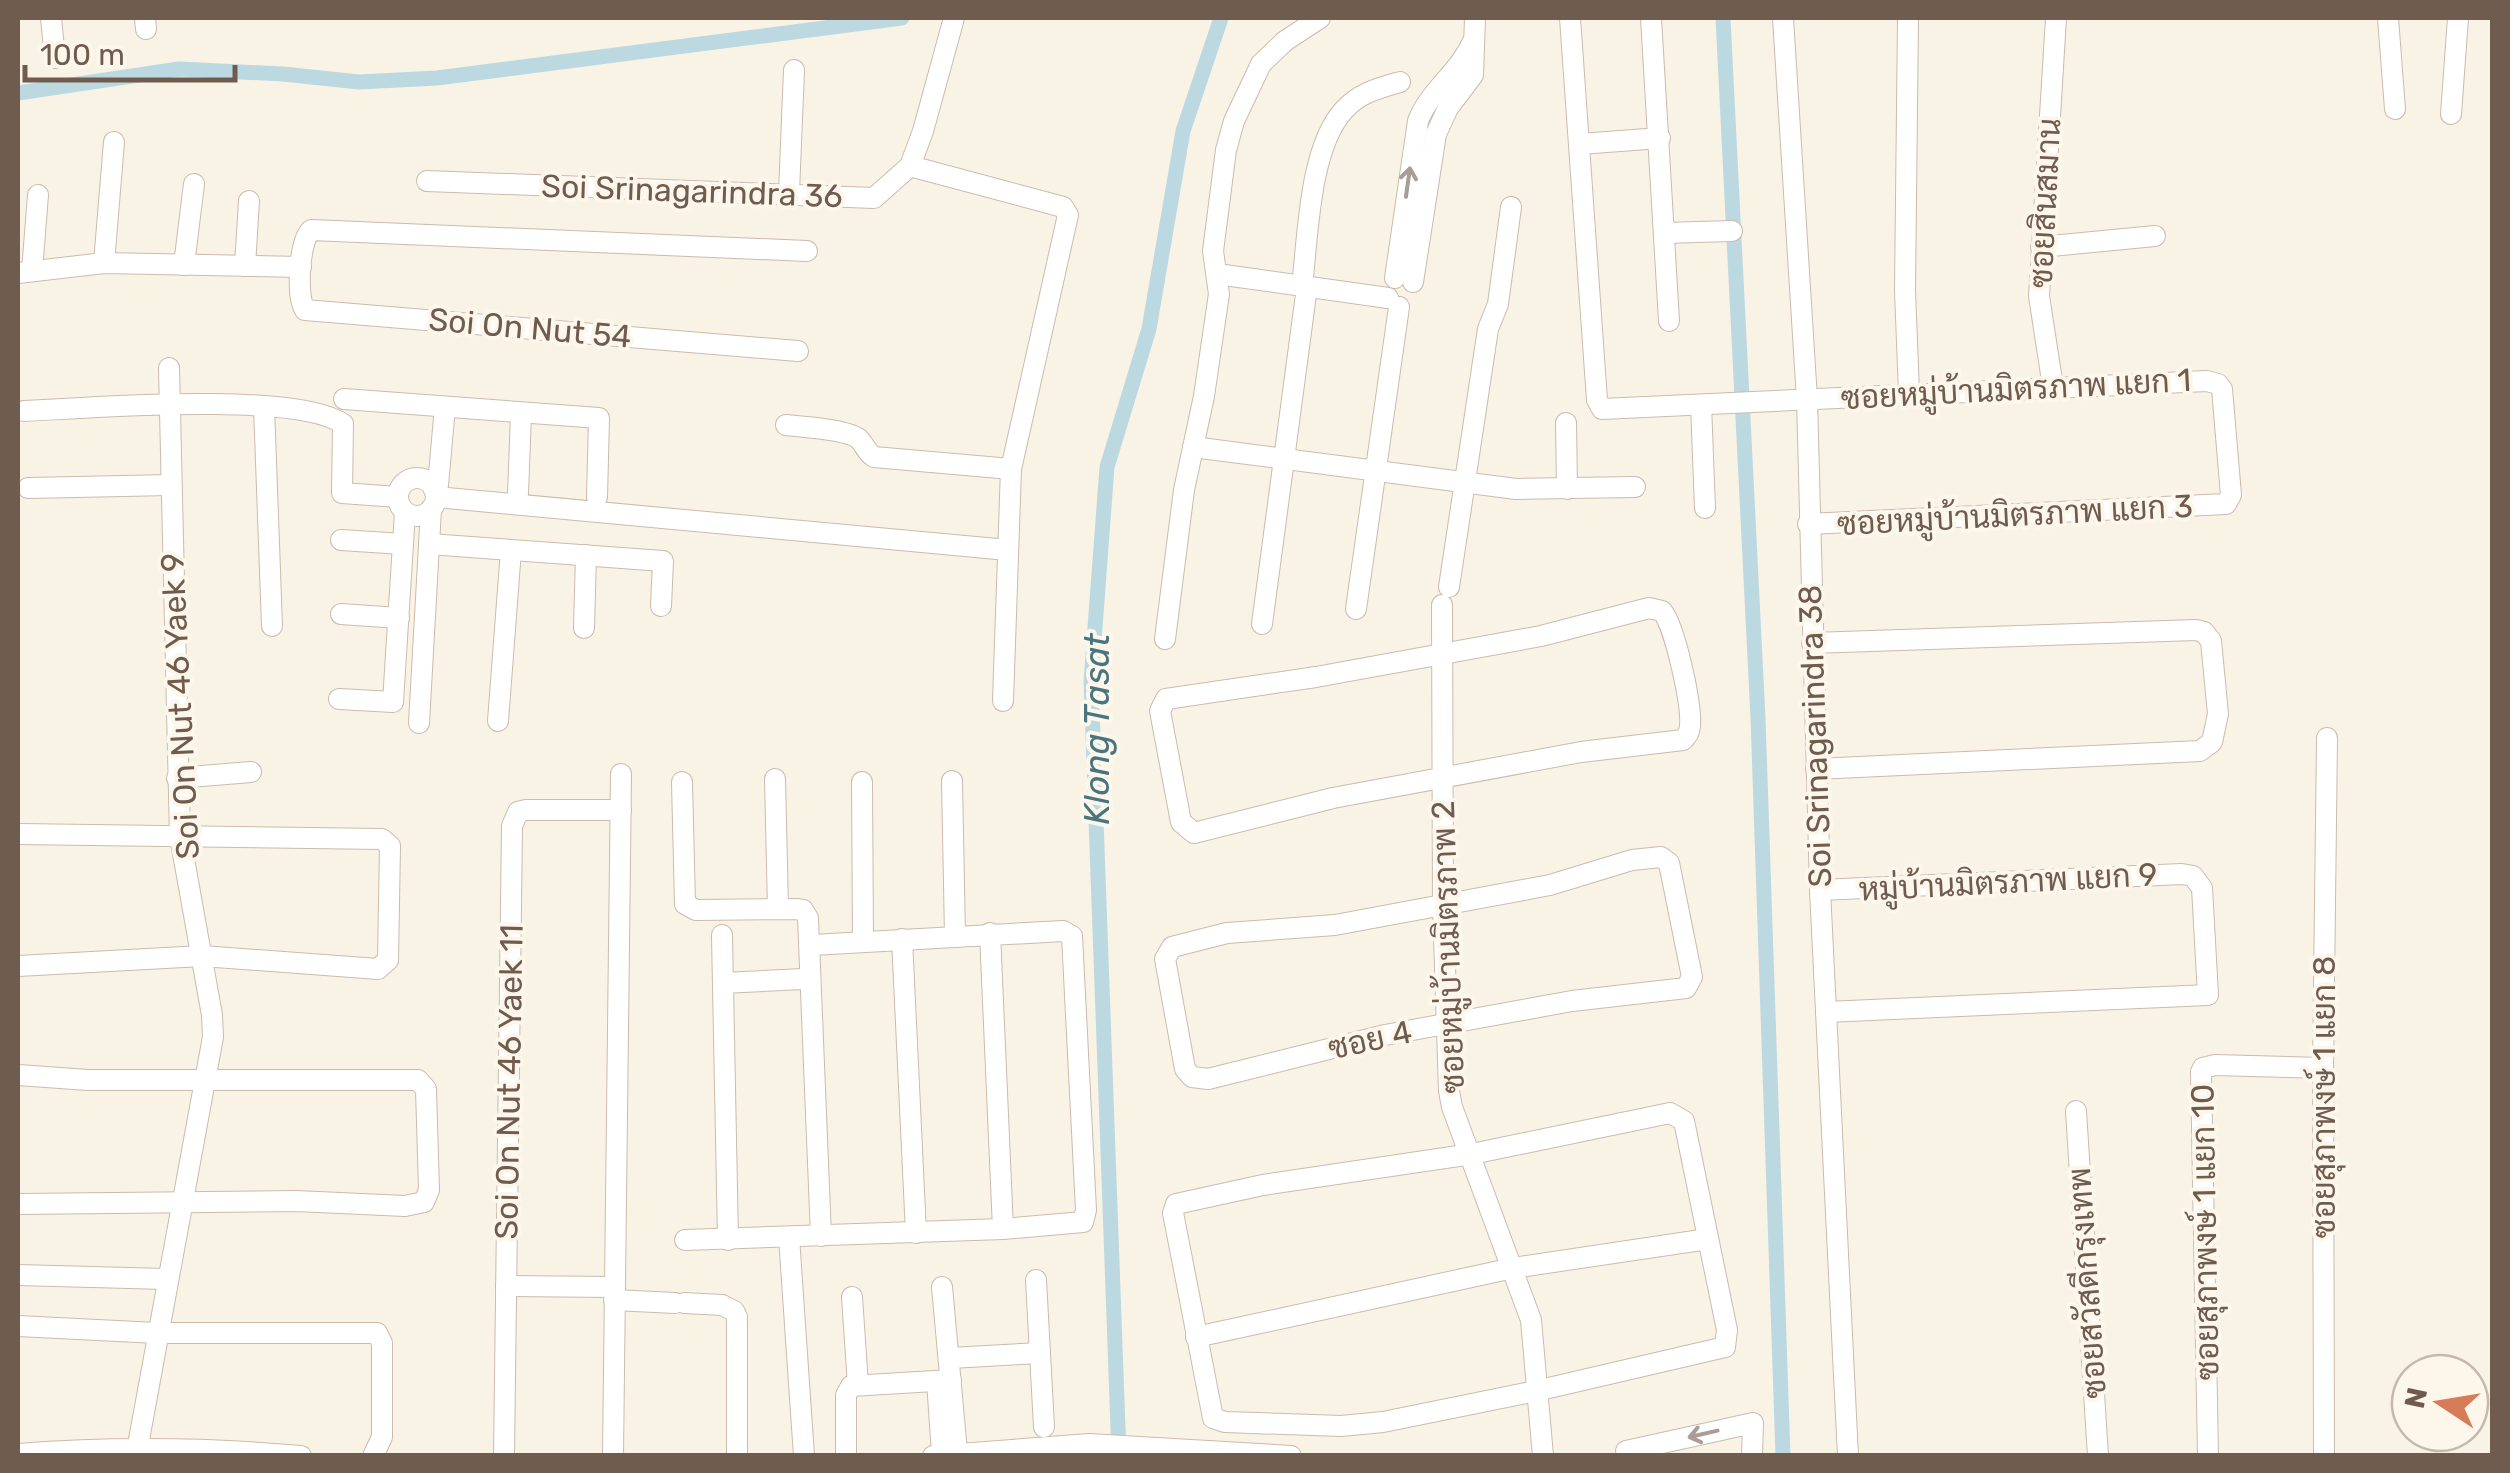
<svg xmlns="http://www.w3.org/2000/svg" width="2510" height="1473" font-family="Rubik,Sarabun,sans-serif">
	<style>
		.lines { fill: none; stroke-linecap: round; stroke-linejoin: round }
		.canal { stroke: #bcd9e1; stroke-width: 15 }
		.minor-casing { stroke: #cabbad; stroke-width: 22 }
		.minor { stroke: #fff; stroke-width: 20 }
		.oneway { stroke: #a99d95 }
		.labels { text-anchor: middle; stroke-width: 8; stroke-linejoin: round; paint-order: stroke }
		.street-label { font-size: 32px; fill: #705c4e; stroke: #fdf7eb }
		.water-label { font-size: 35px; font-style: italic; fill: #4a7480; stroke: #fdf7eb }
	</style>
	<rect width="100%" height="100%" fill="#f9f3e6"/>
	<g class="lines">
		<g class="canal">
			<path d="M1723,18L1758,718L1783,1456"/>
			<path d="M18,93L179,69L283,74L359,82L437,78L902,18"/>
			<path d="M1119,1456L1091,681L1107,467L1149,329L1183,131L1221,18"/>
		</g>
		<defs>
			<g id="minor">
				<path d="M51,18L55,58"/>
				<path d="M145,18L146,29"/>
				<path d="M1570,18L1597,400L1602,409L2207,381L2218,384L2222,389L2231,495L2226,504L1808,524"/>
				<path d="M1651,18L1669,321"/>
				<path d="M1783,18L1807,399L1820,890L1848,1456"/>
				<path d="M1908,18L1905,291L1909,393"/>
				<path d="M2388,18L2395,109"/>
				<path d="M2451,114L2458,18"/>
				<path d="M1580,144L1660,138"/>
				<path d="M910,166L1063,207L1068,215L1011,469L1003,701"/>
				<path d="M427,181L874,198L910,166L923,131L954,18"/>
				<path d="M789,193L794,70"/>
				<path d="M1664,233L1732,231"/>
				<path d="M2041,247L2155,236"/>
				<path d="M104,263L114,142"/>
				<path d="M184,265L194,184"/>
				<path d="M245,266L249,201"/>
				<path d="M32,271L38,195"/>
				<path d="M18,273L104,263L301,267"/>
				<path d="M1217,274L1388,298"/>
				<path d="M1395,278L1418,121C1430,90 1460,72 1473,41"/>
				<path d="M1413,282L1436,134L1448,108L1473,75L1475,18"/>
				<path d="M1302,286C1308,237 1309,148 1344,110C1359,93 1379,88 1400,82"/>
				<path d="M798,351L305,310C296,297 299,241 311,230L807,251"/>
				<path d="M2053,387L2039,296L2056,18"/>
				<path d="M344,399L599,418L597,497"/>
				<path d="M1701,405L1705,508"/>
				<path d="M264,406L272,626"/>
				<path d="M24,411C88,408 297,391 343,424L342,493L398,497"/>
				<path d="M1566,423L1567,489"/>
				<path d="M786,425C802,427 847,429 859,439C865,445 866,452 874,457L1011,469"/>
				<path d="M1193,447L1516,489L1635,487"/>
				<circle cx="417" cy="497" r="19"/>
				<path d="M28,488L171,485"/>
				<path d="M434,490L438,485L445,407"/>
				<path d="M518,494L521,414"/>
				<path d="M436,497L1008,550"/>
				<path d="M341,540L403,544"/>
				<path d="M429,544L663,561L661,606"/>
				<path d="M1449,587L1488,329L1498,304L1511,207"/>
				<path d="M1442,605L1443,905L1449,1091L1452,1107L1531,1320L1543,1456"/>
				<path d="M1649,608L1662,611C1675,626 1692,705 1690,726C1689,734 1688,734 1683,740L1581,752L1333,798L1194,833L1181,822L1160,711L1166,699L1316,677L1541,636Z"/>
				<path d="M1356,609L1399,307"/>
				<path d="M341,614L399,618"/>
				<path d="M1262,624L1307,287"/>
				<path d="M584,628L586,555"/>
				<path d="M1165,639L1184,490L1204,396L1219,294L1213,251L1226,150L1234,121L1261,64L1285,41L1320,18"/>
				<path d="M1812,643L2196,630L2204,632L2211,641L2218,714L2212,742L2200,751L1816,769"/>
				<path d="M339,699L393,702L405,512"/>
				<path d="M498,721L511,550"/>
				<path d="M419,723L431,509"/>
				<path d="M177,778L251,772"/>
				<path d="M775,779L778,909"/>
				<path d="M952,781L955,936"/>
				<path d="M682,782L685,904L696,910L796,909L803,910L808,918L821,1236"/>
				<path d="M862,782L863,942"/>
				<path d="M18,834L382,839L390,846L388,960L378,969L202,956L18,966"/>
				<path d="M1661,857L1669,863L1692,977L1686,988L1572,1001L1385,1035L1208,1079L1192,1077L1185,1069L1165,959L1172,947L1227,933L1335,925L1550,885L1632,860Z"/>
				<path d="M1820,890L2182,874L2193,876L2202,888L2208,995L1826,1012"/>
				<path d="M990,933L1003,1229"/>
				<path d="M722,935L728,1240"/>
				<path d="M902,939L916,1233"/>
				<path d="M723,983L803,979"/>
				<path d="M18,1075L88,1080H418L426,1089L429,1190L424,1202L405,1206L296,1201L18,1204"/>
				<path d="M2076,1111L2098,1456"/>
				<path d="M1670,1113L1684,1121L1727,1330L1725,1347L1536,1391L1383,1422L1341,1426L1225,1422L1213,1418L1173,1213L1176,1204L1263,1185L1472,1154Z"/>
				<path d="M789,1237L804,1456"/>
				<path d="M685,1240L1003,1229L1083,1222L1086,1210L1072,936L1063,931L812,945"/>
				<path d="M18,1275L166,1279"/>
				<path d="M1036,1280L1044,1427"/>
				<path d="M506,1286L614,1287"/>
				<path d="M942,1287L957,1452"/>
				<path d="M852,1297L858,1385"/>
				<path d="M614,1300L675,1303"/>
				<path d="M684,1303L722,1305L734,1311L737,1317V1456"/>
				<path d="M18,1326L157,1333H377L382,1343V1437L373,1456"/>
				<path d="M1196,1337L1513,1268L1708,1239"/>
				<path d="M950,1358L1040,1353"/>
				<path d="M937,1381L942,1454"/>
				<path d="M846,1453V1395L851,1386L951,1380"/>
				<path d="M18,1454C108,1447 210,1448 301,1456"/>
				<path d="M136,1456L213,1037L212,1015L180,837L169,368"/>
				<path d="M504,1456L512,826L518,812L526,810H621"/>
				<path d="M613,1456L621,774"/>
				<path d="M933,1456L1089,1444L1291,1456"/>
				<path d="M1627,1456L1626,1451L1753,1423L1752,1456"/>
				<path d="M2208,1456L2201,1072L2203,1068L2215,1065L2323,1068"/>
				<path d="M2324,1456L2323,1068L2327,738"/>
			</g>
		</defs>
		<use href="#minor" class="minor-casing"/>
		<use href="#minor" class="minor"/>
	</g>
	<defs><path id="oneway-shaft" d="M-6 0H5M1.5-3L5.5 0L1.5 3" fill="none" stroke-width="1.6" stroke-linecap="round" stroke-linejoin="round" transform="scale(2.5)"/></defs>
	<g class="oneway">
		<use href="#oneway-shaft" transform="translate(1408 182) rotate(-82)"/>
		<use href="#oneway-shaft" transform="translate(1703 1434) rotate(167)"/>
	</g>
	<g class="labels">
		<g class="street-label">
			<text transform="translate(692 191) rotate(2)" y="11">Soi Srinagarindra 36</text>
			<text transform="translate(2045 203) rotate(-87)" y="11">ซอยสินสมาน</text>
			<text transform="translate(530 328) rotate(5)" y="11">Soi On Nut 54</text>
			<text transform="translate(2016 389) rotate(-3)" y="11">ซอยหมู่บ้านมิตรภาพ แยก 1</text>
			<text transform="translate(2015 515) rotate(-3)" y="11">ซอยหมู่บ้านมิตรภาพ แยก 3</text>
			<text transform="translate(180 706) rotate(-93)" y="11">Soi On Nut 46 Yaek 9</text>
			<text transform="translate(1815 736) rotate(-92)" y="11">Soi Srinagarindra 38</text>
			<text transform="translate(2008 882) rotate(-3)" y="11">หมู่บ้านมิตรภาพ แยก 9</text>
			<text transform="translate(1448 947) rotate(-92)" y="11">ซอยหมู่บ้านมิตรภาพ 2</text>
			<text transform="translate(1370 1040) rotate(-12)" y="11">ซอย 4</text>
			<text transform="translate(509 1082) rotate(-89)" y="11">Soi On Nut 46 Yaek 11</text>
			<text transform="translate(2324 1097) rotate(-90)" y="11">ซอยสุภาพงษ์ 1 แยก 8</text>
			<text transform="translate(2205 1232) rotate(-91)" y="11">ซอยสุภาพงษ์ 1 แยก 10</text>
			<text transform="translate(2087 1283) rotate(-94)" y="11">ซอยสวัสดีกรุงเทพ</text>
		</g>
		<g class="water-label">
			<text transform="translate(1097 729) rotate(-90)" y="12">Klong Tasat</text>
		</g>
	</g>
	<rect width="2510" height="1473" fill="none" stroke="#705c4e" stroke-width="40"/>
	<g transform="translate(2440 1403) rotate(282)"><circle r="48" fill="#fdf7eb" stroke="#c5b9ac" stroke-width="2.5"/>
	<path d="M0-8L18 38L0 25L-18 38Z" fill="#d67c58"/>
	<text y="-15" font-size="28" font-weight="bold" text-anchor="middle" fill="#705c4e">N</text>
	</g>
	<path d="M25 65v15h210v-15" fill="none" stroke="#705c4e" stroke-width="5"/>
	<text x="40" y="65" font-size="30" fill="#705c4e" stroke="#fdf7eb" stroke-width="8" paint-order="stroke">100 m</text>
</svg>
